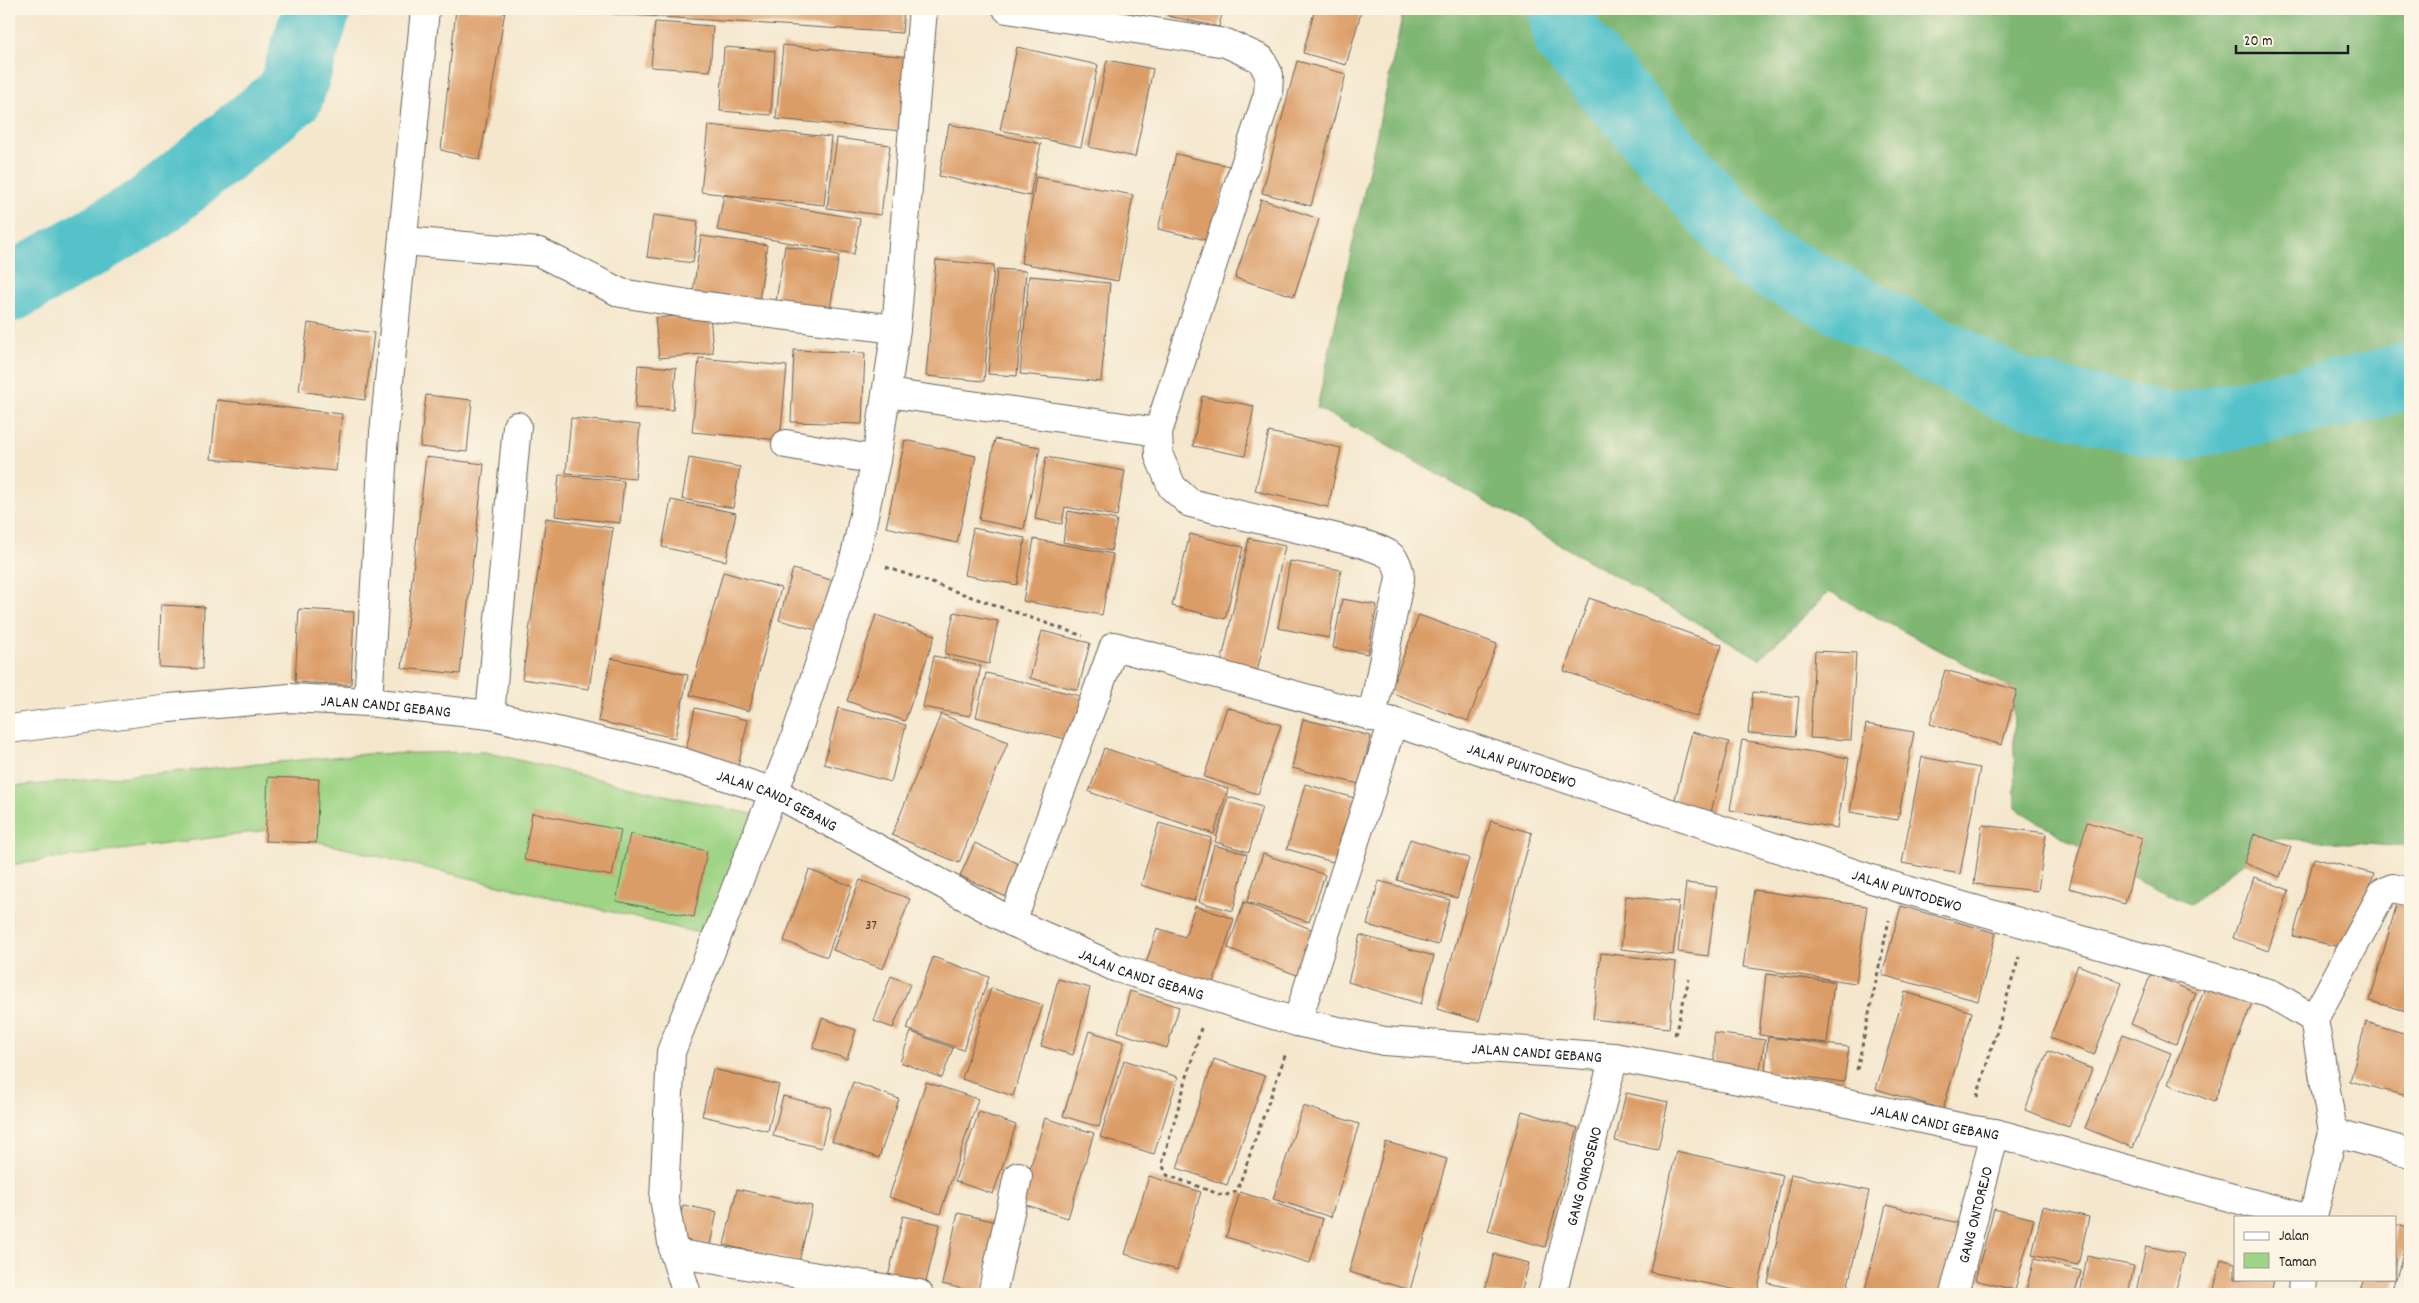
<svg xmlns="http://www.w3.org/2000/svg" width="2419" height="1303" font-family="Dekko,sans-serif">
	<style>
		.green { fill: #9ed485; stroke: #5d7850 }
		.forest { fill: #7eb672; stroke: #4d6947 }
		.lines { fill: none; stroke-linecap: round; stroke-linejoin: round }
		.river { stroke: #54c2c9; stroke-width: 68 }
		.building { fill: #db9d68 }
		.minor-casing { stroke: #68635a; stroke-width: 30 }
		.major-casing { stroke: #68635a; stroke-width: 30 }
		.path { stroke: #68635a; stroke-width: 3; stroke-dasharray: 4 4; stroke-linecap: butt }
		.minor { stroke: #fff; stroke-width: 28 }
		.major { stroke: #fff; stroke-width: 28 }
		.labels { text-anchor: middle; stroke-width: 4; stroke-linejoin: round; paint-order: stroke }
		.number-label { font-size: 14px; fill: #4c3c2f }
		.street-label { font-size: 16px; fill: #1c1c1c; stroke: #fcf5e5 }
	</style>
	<rect width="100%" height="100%" fill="#fcf5e5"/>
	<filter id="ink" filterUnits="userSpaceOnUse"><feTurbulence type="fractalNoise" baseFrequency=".02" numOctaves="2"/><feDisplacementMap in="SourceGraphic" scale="10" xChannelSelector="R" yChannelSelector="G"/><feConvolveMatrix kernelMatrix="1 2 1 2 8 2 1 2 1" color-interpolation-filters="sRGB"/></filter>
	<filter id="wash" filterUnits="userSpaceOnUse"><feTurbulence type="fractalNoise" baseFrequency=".0096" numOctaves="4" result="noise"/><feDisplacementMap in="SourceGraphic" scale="20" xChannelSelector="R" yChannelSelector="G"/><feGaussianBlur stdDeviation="1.12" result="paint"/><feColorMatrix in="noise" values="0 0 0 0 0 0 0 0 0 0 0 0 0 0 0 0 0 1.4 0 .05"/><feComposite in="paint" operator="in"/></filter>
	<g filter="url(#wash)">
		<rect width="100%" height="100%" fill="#f4e7cd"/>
		<path class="green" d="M485,752L673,797L757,815L724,939L269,830L9,865V787L366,754Z"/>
		<path class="forest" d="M1404,9H2410V509L2406,516L2410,519V847L2272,838L2191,905L2112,867L2015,808L2013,689L1829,592L1760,659L1374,438L1317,408Z"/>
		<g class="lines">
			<g class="river">
				<path d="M1562,9L1568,38L1757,257L2013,390L2174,428L2356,390L2410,375"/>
				<path d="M9,289L148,210L290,95L317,9"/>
			</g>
		</g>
		<g id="blocks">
			<g class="building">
				<path d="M456,9L505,11L480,160L441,150Z"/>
				<path d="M541,9H904L902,33Z"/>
				<path d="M1092,9H1145L1141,27Z"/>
				<path d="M1169,9H1223L1219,27L1168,16Z"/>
				<path d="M1315,9H1362L1346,65L1303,53Z"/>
				<path d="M655,22L713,26L710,71L651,67Z"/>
				<path d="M783,45L910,57L902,131L776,119Z"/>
				<path d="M724,47L775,51L771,115L720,111Z"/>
				<path d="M1017,47L1098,65L1081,147L1000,130Z"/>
				<path d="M1107,60L1153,69L1135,157L1089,147Z"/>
				<path d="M1297,61L1346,74L1311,206L1262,193Z"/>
				<path d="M949,124L1041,144L1030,196L939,176Z"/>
				<path d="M708,125L831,137L824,205L701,192Z"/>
				<path d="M837,138L890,145L881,215L827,208Z"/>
				<path d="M1176,154L1229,166L1211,241L1158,229Z"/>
				<path d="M1036,177L1133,195L1118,281L1021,263Z"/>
				<path d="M724,195L860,219L854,254L717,230Z"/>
				<path d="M1261,199L1319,219L1294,296L1235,278Z"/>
				<path d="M653,215L698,221L693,263L647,257Z"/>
				<path d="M701,236L767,245L758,308L692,299Z"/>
				<path d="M785,246L839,255L829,316L775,307Z"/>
				<path d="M936,260L994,265L984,381L926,376Z"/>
				<path d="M997,269L1026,271L1017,376L988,374Z"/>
				<path d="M1029,276L1110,283L1101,382L1020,374Z"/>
				<path d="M710,313L713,353L659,358L655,318Z"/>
				<path d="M308,323L374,333L365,400L299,391Z"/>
				<path d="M794,350L865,353L862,424L791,422Z"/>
				<path d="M699,358L787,366L780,440L692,432Z"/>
				<path d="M638,365L676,368L673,410L635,408Z"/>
				<path d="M426,395L472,400L467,452L420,447Z"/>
				<path d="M1202,396L1254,406L1245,456L1193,446Z"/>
				<path d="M217,400L342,414L336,471L211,459Z"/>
				<path d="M571,418L640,425L635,479L566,473Z"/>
				<path d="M1269,432L1341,448L1328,507L1255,491Z"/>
				<path d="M995,439L1040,447L1024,529L979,520Z"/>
				<path d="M905,440L976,456L957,543L886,527Z"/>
				<path d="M426,457L484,464L460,674L402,668Z"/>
				<path d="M1046,457L1125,471L1117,516L1065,507L1062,524L1035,519Z"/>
				<path d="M689,458L740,467L733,508L682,499Z"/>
				<path d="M559,475L624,481L620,523L555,516Z"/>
				<path d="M671,500L736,513L726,561L662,547Z"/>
				<path d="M1068,511L1117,520L1111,551L1063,542Z"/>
				<path d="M546,518L613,528L589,689L522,679Z"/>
				<path d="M973,528L1025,538L1017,585L964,575Z"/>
				<path d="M1190,534L1243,547L1225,619L1172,606Z"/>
				<path d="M1249,538L1285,546L1255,681L1219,673Z"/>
				<path d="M1034,539L1113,554L1102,615L1023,601Z"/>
				<path d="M1290,561L1341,570L1329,638L1278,628Z"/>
				<path d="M793,569L838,582L824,632L779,620Z"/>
				<path d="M723,572L781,588L749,711L690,695Z"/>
				<path d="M1589,598L1722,645L1697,717L1564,671Z"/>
				<path d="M1342,599L1377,605L1368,654L1333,648Z"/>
				<path d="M161,605L204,607L202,669L159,667Z"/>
				<path d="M299,609L354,612L351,685L295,682Z"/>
				<path d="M954,612L998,621L989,664L945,654Z"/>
				<path d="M876,615L935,635L905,721L847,701Z"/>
				<path d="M1419,615L1497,644L1468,721L1390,692Z"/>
				<path d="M1042,631L1090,643L1078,690L1030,678Z"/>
				<path d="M1815,651L1856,653L1851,740L1810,738Z"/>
				<path d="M934,656L981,666L970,716L923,707Z"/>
				<path d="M611,658L688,675L675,738L598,721Z"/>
				<path d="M1945,670L2017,690L2002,745L1930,724Z"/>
				<path d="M986,673L1084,697L1074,741L976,717Z"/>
				<path d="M1753,692L1799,697L1795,737L1748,733Z"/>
				<path d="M1227,707L1281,725L1258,794L1204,777Z"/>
				<path d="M695,708L748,720L738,767L685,755Z"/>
				<path d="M838,708L906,725L891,782L824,764Z"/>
				<path d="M941,714L1008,742L959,863L892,835Z"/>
				<path d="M1303,719L1371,736L1359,784L1292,768Z"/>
				<path d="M1866,724L1914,732L1898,820L1850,812Z"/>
				<path d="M1692,732L1729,742L1711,812L1674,803Z"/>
				<path d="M1742,740L1849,758L1837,828L1730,810Z"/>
				<path d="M1104,748L1228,789L1214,834L1089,792Z"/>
				<path d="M1922,757L1980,768L1960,874L1902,863Z"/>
				<path d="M268,777L319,779L316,843L265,841Z"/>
				<path d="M1305,784L1358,799L1340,864L1287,849Z"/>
				<path d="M1228,797L1262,807L1249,852L1215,842Z"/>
				<path d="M532,813L621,830L612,876L524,860Z"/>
				<path d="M1491,821L1532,833L1479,1021L1437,1009Z"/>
				<path d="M2087,822L2142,838L2125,904L2069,888Z"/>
				<path d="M1159,823L1211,838L1194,901L1141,885Z"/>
				<path d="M1982,825L2046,833L2038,891L1974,884Z"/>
				<path d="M630,834L707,851L694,917L616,901Z"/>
				<path d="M2254,834L2291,847L2280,877L2244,863Z"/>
				<path d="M1410,839L1469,858L1457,898L1397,880Z"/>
				<path d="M975,843L1025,867L1015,901L960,876Z"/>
				<path d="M1214,845L1247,854L1233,911L1199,902Z"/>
				<path d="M1263,854L1325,875L1309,922L1247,902Z"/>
				<path d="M2314,858L2374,874L2348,949L2293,936Z"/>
				<path d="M809,870L852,886L827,957L784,941Z"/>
				<path d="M2254,877L2289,890L2268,951L2233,938Z"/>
				<path d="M860,880L910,899L883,969L833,950Z"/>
				<path d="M1379,881L1450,900L1438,945L1367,925Z"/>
				<path d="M1686,883L1717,887L1708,956L1678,952Z"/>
				<path d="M1754,890L1867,906L1856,983L1743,967Z"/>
				<path d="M1626,896L1679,902L1673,955L1621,949Z"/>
				<path d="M2398,899L2410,903V1012L2370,1001Z"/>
				<path d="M1244,902L1318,932L1299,976L1228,948Z"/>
				<path d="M1195,906L1234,919L1211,989L1145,967L1157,928L1185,937Z"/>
				<path d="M1901,906L1996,933L1978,1001L1882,975Z"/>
				<path d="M1360,935L1434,956L1421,1004L1348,982Z"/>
				<path d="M1601,953L1676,962L1669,1028L1593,1019Z"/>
				<path d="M933,957L989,977L963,1050L907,1029Z"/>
				<path d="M2078,965L2122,983L2094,1055L2050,1038Z"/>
				<path d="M1766,974L1834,982L1827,1043L1759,1035Z"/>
				<path d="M2151,974L2196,993L2176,1044L2131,1024Z"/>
				<path d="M891,976L910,984L893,1028L874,1021Z"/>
				<path d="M1058,979L1090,988L1073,1055L1041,1046Z"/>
				<path d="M2206,985L2252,1003L2214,1102L2168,1084Z"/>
				<path d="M991,988L1043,1005L1013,1096L962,1079Z"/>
				<path d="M1130,991L1179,1007L1167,1048L1118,1032Z"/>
				<path d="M1905,992L1972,1012L1943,1109L1876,1089Z"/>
				<path d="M822,1018L856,1030L847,1059L813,1048Z"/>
				<path d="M2366,1022L2410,1035V1097L2350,1081Z"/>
				<path d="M1089,1031L1124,1042L1099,1127L1063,1116Z"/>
				<path d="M911,1032L953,1048L942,1078L900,1062Z"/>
				<path d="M1714,1033L1765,1040L1760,1069L1714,1064Z"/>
				<path d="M2123,1034L2171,1053L2133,1148L2085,1128Z"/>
				<path d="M1768,1037L1849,1047L1844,1082L1765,1072Z"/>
				<path d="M2048,1051L2092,1069L2069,1127L2025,1110Z"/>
				<path d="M1214,1059L1265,1076L1227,1185L1177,1168Z"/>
				<path d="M1124,1060L1178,1077L1154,1154L1100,1137Z"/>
				<path d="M713,1069L779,1085L768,1131L702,1116Z"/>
				<path d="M853,1082L899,1099L879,1158L832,1141Z"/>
				<path d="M926,1082L978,1099L940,1214L889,1197Z"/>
				<path d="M1626,1093L1668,1102L1658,1150L1615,1141Z"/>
				<path d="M783,1096L831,1108L821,1148L773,1136Z"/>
				<path d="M1303,1106L1359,1124L1331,1217L1273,1199Z"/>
				<path d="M1522,1111L1578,1128L1545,1247L1488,1231Z"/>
				<path d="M979,1112L1016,1125L993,1194L955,1181Z"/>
				<path d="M1045,1118L1094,1133L1068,1218L1020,1203Z"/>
				<path d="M1386,1142L1447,1159L1410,1290L1349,1272Z"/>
				<path d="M1676,1151L1783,1175L1757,1294L1650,1272Z"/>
				<path d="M1791,1174L1869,1191L1846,1294H1816L1768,1283Z"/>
				<path d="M1149,1176L1201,1192L1177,1270L1125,1254Z"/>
				<path d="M737,1189L812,1206L799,1262L724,1245Z"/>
				<path d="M1240,1192L1323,1219L1310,1263L1226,1237Z"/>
				<path d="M683,1205L717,1212L710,1245L675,1238Z"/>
				<path d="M1886,1205L1958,1223L1940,1294H1864Z"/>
				<path d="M2043,1206L2089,1217L2078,1265L2032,1255Z"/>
				<path d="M1994,1209L2034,1219L2015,1290L1975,1280Z"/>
				<path d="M958,1213L997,1222L981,1293L942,1284Z"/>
				<path d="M903,1216L940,1224L925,1286L888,1277Z"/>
				<path d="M2395,1224L2410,1229L2396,1279H2395Z"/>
				<path d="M2146,1246L2184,1254L2175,1294L2136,1292Z"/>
				<path d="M1494,1254L1529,1263L1521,1294H1484Z"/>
				<path d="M2087,1256L2134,1266L2128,1294H2080Z"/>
				<path d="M2034,1259L2081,1271L2075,1294H2025Z"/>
				<path d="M2221,1259L2235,1263V1279H2274L2271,1294H2213Z"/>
				<path d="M2364,1279H2395L2391,1294H2372L2360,1290Z"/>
			</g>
		</g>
	</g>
	<g filter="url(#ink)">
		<use href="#blocks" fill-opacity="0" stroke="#68635a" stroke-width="1"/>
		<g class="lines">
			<defs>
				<g id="minor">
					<path d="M1007,9L1226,43L1261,59L1269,75L1268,94L1158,432L1159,456L1172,487L1190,503L1363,544C1384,551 1398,553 1400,578L1372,717"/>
					<path d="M403,241L539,252L621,293L689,304L896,329"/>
					<path d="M887,393L1158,432"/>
					<path d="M786,444L876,460"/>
					<path d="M368,702L384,433L425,9"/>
					<path d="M490,715L517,426"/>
					<path id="s1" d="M1393,722L1896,887L2272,994L2314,1019L2333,1132"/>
					<path d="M1012,922L1114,646L1393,722L1297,1022"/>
					<path d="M2314,1019L2383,892L2393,888L2410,892"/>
					<path d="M674,1253L919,1294"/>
					<path d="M687,1294L674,1253L664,1199L671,1052L794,741L855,556L876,460L896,329L923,9"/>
					<path d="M992,1294L1018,1176"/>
					<path id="s2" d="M1552,1294L1614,1057"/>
					<path id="s3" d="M1954,1294L1995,1133"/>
					<path d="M2302,1294L2303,1279"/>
				</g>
				<g id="major">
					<path id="s4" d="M9,729L169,708L290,698L368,702L490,715L670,758L774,792L1012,922L1117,968L1297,1022L1384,1041L1614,1057L1760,1084L1968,1129L1995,1133L2302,1217"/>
					<path d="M2313,1217L2333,1132L2410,1153"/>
				</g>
			</defs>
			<use href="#minor" class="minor-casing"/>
			<use href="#major" class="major-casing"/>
			<g class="path">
				<path d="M886,567L1083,636"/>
				<path d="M1201,1028L1162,1164L1167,1175L1224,1196L1237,1191L1286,1053"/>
				<path d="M1675,1035L1689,979"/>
				<path d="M1857,1070L1889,920"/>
				<path d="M1977,1097L2019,957"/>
			</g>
			<use href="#minor" class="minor"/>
			<use href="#major" class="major"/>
		</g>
	</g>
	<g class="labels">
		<g class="number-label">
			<text x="871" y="929">37</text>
		</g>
		<g class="street-label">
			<text dy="6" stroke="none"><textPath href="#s4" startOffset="379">JALAN CANDI GEBANG</textPath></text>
			<text dy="6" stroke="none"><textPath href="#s1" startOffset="136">JALAN PUNTODEWO</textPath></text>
			<text dy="6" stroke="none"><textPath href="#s4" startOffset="784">JALAN CANDI GEBANG</textPath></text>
			<text dy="6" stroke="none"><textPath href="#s1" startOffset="541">JALAN PUNTODEWO</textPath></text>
			<text dy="6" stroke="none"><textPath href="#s4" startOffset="1189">JALAN CANDI GEBANG</textPath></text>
			<text dy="6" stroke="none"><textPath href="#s4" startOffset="1594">JALAN CANDI GEBANG</textPath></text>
			<text dy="6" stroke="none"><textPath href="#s4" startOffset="1999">JALAN CANDI GEBANG</textPath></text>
			<text dy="6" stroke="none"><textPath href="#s2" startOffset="122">GANG ONROSENO</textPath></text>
			<text dy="6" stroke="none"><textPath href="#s3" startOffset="82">GANG ONTOREJO</textPath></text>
		</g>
	</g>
	<rect width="2419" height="1303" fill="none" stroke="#fcf5e5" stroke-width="30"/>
	<rect x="2234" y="1216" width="162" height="65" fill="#fcf5e5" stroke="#a29e95"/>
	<rect x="2244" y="1232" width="25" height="8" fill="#ffffff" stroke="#a29e95"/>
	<text x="2279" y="1240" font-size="15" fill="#1c1c1c">Jalan</text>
	<rect x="2244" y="1253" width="25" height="15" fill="#9ed485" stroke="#a29e95"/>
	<text x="2279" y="1266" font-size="15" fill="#1c1c1c">Taman</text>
	<path d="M2236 45v8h112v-8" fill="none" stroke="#1c1c1c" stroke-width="2.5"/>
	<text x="2244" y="45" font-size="15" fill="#1c1c1c" stroke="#fcf5e5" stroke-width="4" paint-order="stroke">20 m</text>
</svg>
